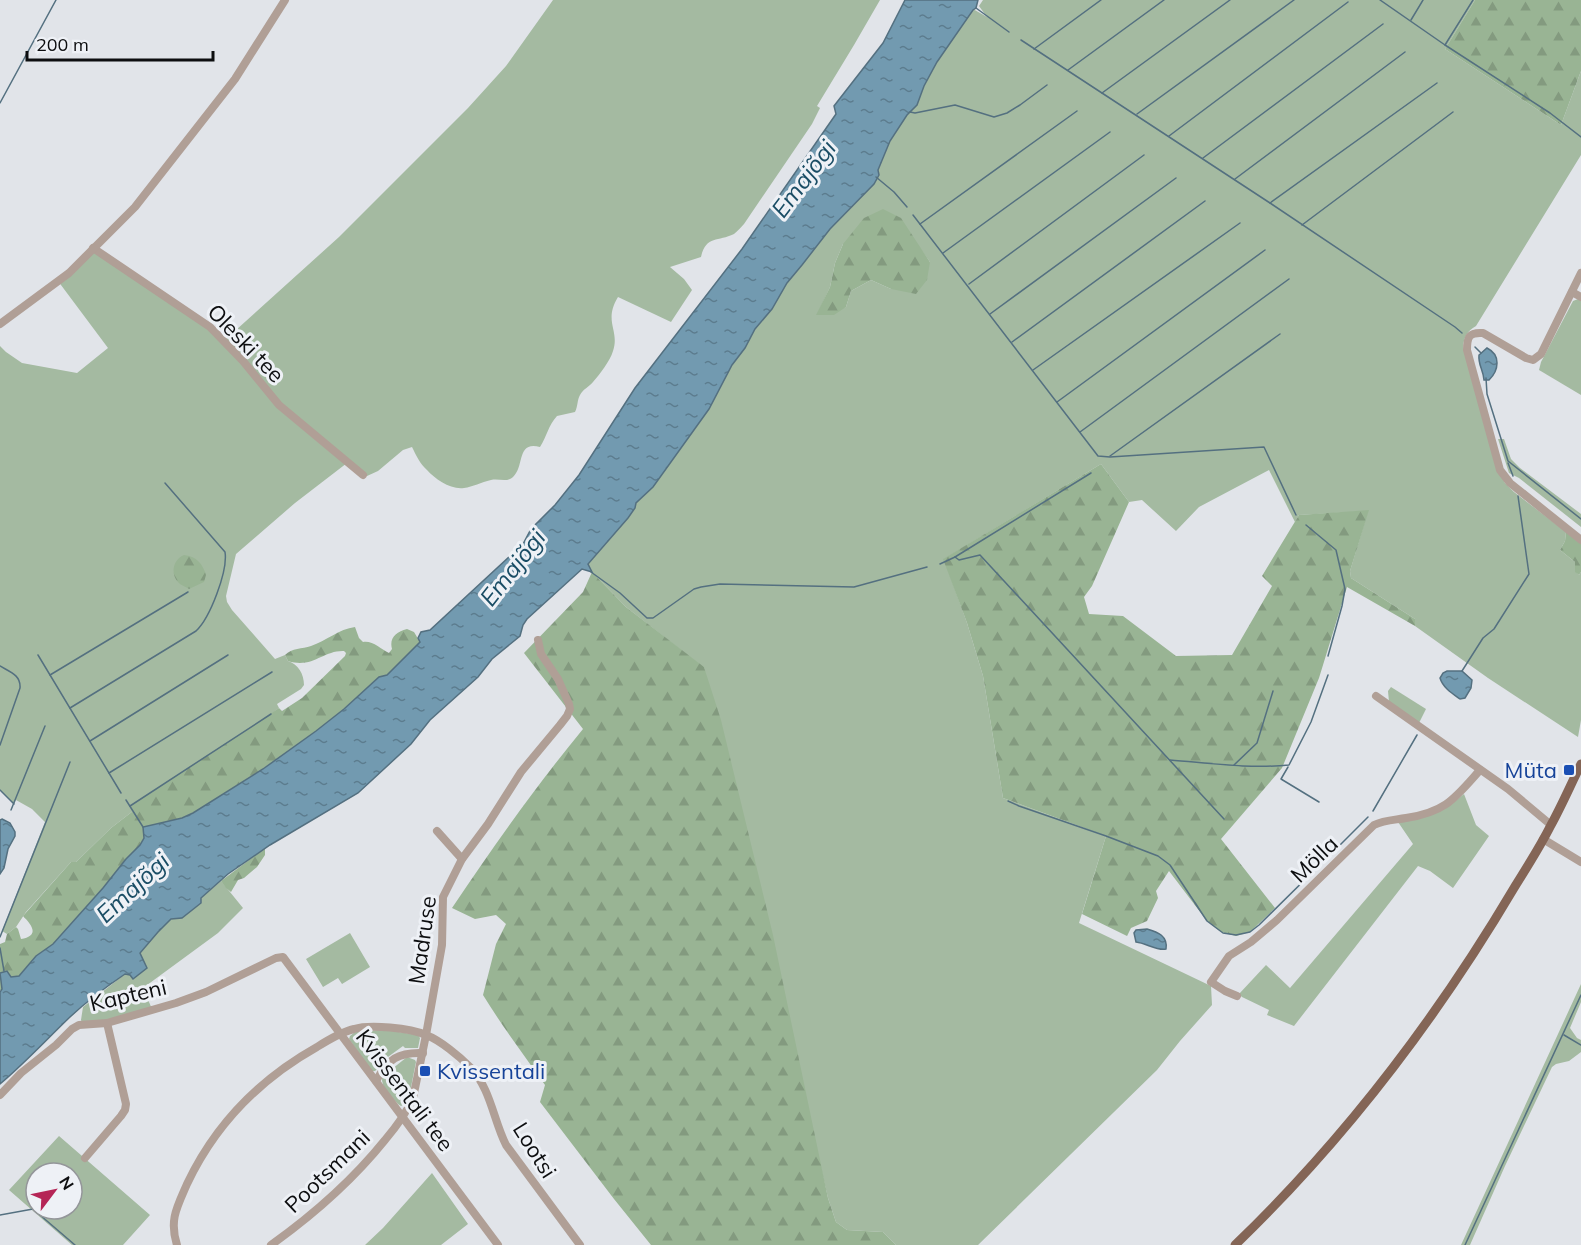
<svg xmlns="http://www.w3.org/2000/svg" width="1581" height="1245" font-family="Mulish,sans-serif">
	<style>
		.grass { fill: #a4baa1; fill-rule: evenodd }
		.forest { fill: url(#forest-firs) }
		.water { fill: url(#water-ripples); stroke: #547080; stroke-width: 1.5 }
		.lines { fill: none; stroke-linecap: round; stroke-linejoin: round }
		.stream { stroke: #547080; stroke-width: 1.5 }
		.minor { stroke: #b09f96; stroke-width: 8 }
		.major { stroke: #846556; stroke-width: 9 }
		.transit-dot { fill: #1a4fb4; stroke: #eef1f6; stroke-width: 2 }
		.labels { text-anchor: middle; stroke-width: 6; stroke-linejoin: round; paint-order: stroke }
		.street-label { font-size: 22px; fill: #0d0e10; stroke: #eef1f6 }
		.transit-label { font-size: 22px; fill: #164399; stroke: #eef1f6; text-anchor: end }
		.water-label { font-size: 24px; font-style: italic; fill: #1a4d65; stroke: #eef1f6 }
	</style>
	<defs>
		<pattern id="forest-firs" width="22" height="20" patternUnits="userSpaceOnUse" patternTransform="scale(1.5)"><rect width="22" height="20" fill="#99b494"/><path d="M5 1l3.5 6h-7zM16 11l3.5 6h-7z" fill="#839a7f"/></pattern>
		<pattern id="water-ripples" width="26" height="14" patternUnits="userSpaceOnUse" patternTransform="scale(1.5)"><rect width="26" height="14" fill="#729ab0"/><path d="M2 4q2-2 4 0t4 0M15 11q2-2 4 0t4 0" fill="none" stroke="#5c7c8e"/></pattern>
	</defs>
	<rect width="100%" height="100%" fill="#e1e4e9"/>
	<g class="grass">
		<path d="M553,0H880L854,45L817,106L820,108L812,124L744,224C741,227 738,231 734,234C718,242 706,235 701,257L670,267L684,279L692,290L671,322L618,297C603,322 620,330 613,351C610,361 600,374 593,382C589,387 583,389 580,395C577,400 578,406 575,412L557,416C548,426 547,436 540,447C516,441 525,466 513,477C506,483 499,478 491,480C481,482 473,487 464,488C451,490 435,479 427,470C420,464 416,455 412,447L403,450L378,471L367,476L363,475L347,463L295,503L236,554L226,596L227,602L232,610L275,659L285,655L288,661C298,664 304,674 304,685L301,689L277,704L279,708L271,714L130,806L133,811L111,828L76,862H71L26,912L16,927L7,934L2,931L45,822L32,809L16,800L14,804L0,790V346L6,352L22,363L77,373L108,348L58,281L93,248L223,338L236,330L339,237L468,108L506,66Z"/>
		<path d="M983,0H1475L1445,49L1561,125L1581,71V155L1476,326C1467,331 1464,337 1463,347L1496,465L1505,483L1514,492L1566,532L1565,541L1560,550L1575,562L1576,572L1579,575L1581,572V720L1578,737L1488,678L1415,626V619L1351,578L1350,571L1368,511L1299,515L1295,522L1269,470L1199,507L1176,531L1142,500L1129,502L1101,464L944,559L967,623L983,676L1003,798L1106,836L1079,923L1211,986L1212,1005L1180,1041L1157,1070L978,1245H896L883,1232L847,1230L836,1222L828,1198L704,668L626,607L592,572L588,564L628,518L635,508L636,503L653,487L709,409L732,365L745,348L755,329L772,309L787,283L802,265L830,229L874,184L878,170L890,141L907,115L917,105L924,86L937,62L973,9L987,17L979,6ZM843,244L920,248L930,262L891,289L871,280L851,291L846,307L817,315L830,287L835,263Z"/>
		<path d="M1578,299L1581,301V395L1539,370L1541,362L1573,301Z"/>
		<path d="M1498,439H1504L1511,459L1520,468L1581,514V527L1519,478L1509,473Z"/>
		<path d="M1391,687L1426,709L1419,723L1389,702L1388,691Z"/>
		<path d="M1464,794L1476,825L1489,836L1453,888L1430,871L1418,866L1294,1026L1267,1015L1269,1010L1242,997L1239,994L1266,965L1290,988L1413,844L1398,822L1454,802Z"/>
		<path d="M221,881L243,908L218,933L143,988L152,1009L107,1020L82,1023L81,1020L83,1007L125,974L130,975L140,953L158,932L171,919L182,918L201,903V898Z"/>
		<path d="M350,933L370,967L342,984L338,978L323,987L306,959Z"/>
		<path d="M1581,984V1002L1570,1028L1577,1038L1581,1040V1052L1569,1061L1556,1064L1552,1067L1505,1166L1470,1245H1461Z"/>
		<path d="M386,1030L418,1035L420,1038L418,1048H405L403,1046L381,1062L378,1068L375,1071H371L349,1039L350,1036L356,1031Z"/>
		<path d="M407,1057L415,1060L416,1062L410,1092L407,1103L401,1106L398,1104C391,1096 381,1088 382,1077Z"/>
		<path d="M59,1136L150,1215L123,1245H72L9,1190ZM36,1173H72V1209H36Z"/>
		<path d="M432,1173L468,1224L441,1245H365L383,1228Z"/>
	</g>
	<g class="forest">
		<path d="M1475,0H1581V71L1561,125L1445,49Z"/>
		<path d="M883,209L901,218L930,262L927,280L916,294L891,289L871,280L851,291L846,307L834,315H816L830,287L835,263L843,244L864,218Z"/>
		<path d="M1101,464L1129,502L1092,586L1084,597L1089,614L1123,616L1176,656L1232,655L1272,586L1262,576L1299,515L1369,510L1350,571L1351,578L1415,619V626L1347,587L1319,678L1282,768L1221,839L1275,908L1250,932L1236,936L1221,932L1207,921L1169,871L1156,891L1158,898L1147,921L1131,928L1127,936L1082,914L1106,836L1003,798L983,676L967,623L943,559Z"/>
		<path d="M1566,532L1581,543V572L1579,575L1575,572V562L1560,550L1565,541Z"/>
		<path d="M184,555C196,556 203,564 206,575L204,582L189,589C188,588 181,585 180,584C170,575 172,560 184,555Z"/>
		<path d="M592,572L626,607L704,667L721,720L773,935L828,1198L836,1222L847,1230L883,1232L896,1245H651L614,1199L540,1102L545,1085C524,1055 502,1026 483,995L496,944L506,924L496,915L475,919L452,908C493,847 536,786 583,729L524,653L583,592Z"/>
		<path d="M355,627L359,638L363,642C372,640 381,649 389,653L392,649C389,638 396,632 407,629L414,632L420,642L387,675L379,677L344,709L316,731L263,769L193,813L182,818L166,822L144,838L140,845L126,859L103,888L53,944L36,956L19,976L11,977L2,990H0V944L5,942L7,934L16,927L18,929L21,939C40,936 32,925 23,916L71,862H76L111,828L133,811L130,806L279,708L282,711L302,698L345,656L346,653L344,651C323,650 313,669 288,661L285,655C292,648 302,649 311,646C326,641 339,629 355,627Z"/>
		<path d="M265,848V855L257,867L244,878L238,880L231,892L226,888L221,881Z"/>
	</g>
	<g class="water">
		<path d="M905,0H978L976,8L973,10L937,62L924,86L917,105L907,115L890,141L878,170L879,175L874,184L830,229L802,265L787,283L772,309L755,329L745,348L732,365L709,409L653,487L636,503L635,508L628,518L588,564L592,572L582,569L527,619L523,625L520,636L492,659L478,677L430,720L411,744L358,793L270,845L228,874L201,898V903L182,918L171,919L158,932L140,953L147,968L133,979L130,975L125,974C106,987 87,1001 70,1017C47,1039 25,1063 0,1084V992L2,989L0,973L7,971L11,977L19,976L36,956L53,944L103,888L126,859L140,845L144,838L143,827L182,818L193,813L263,769L316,731L344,709L379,677L387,675L420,642L418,638L421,632L430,630L523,544L531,529L555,505L579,475L635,388L742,249L836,114L834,106L883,43Z"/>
		<path d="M1487,348C1501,355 1499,370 1489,380H1484C1483,369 1478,365 1479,355Z"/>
		<path d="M1447,671H1462L1472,680L1471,688L1465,698L1460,699C1453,694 1443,688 1440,678L1443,673Z"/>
		<path d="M2,819L10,823L15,832V836L8,849L4,868L0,874V820Z"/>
		<path d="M1147,929C1158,932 1168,936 1166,949C1157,951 1146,943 1136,942L1134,933L1136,930Z"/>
	</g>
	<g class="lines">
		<g class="stream">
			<path d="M1380,0L1445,45L1550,113L1581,137"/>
			<path d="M976,8L1009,32"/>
			<path d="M1411,20L1423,0"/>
			<path d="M1021,40L1270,203L1455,327L1462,333"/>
			<path d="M1445,45L1473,0"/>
			<path d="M1034,49L1101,0"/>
			<path d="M1068,70L1164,0"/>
			<path d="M1102,93L1230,0"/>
			<path d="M0,103L56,0"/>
			<path d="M910,112L915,113L955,105L994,117L1007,113L1020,105L1047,85"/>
			<path d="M1137,114L1294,0"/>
			<path d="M1169,136L1348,2"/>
			<path d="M1203,158L1383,24"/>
			<path d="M876,177L894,192L907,207"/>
			<path d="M1235,179L1405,52"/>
			<path d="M1270,203L1437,83"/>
			<path d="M913,215L1098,456L1110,457L1264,447L1296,515"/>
			<path d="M920,224L1077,111"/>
			<path d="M1302,225L1453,112"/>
			<path d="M943,253L1110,132"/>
			<path d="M969,284L1144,155"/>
			<path d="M990,314L1176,178"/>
			<path d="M1012,342L1205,201"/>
			<path d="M1475,347L1481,353"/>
			<path d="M1033,370L1240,223"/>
			<path d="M1486,378L1487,394L1508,461L1581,519"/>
			<path d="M1057,402L1265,250"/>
			<path d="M1080,432L1289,279"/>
			<path d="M1110,456L1280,334"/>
			<path d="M1508,463L1513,476"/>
			<path d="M1306,525L1336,550L1345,589L1342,606L1328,656"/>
			<path d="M955,557L1091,473"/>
			<path d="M940,564L955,557L959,560L980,555L1224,819"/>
			<path d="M591,572L620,593L647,618H653L694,589L701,587L720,584L854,587L927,567"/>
			<path d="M38,655L121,793"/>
			<path d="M0,666C10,672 21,675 20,688L0,745"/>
			<path d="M1462,671L1483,638L1494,629L1529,574L1518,496"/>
			<path d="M50,675L188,592"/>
			<path d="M70,708L196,631C210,618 228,571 225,552L165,483"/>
			<path d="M90,741L228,655"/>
			<path d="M1170,760C1209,763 1249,769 1289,765L1311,722L1328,675"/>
			<path d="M1234,765L1257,743L1273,691"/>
			<path d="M1288,767L1281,779L1319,802"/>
			<path d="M109,773L272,672"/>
			<path d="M0,790L14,804"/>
			<path d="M126,800L143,827"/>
			<path d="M1008,801L1019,806L1106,836L1158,856L1170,865L1207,921L1223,933L1236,935L1250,932L1259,925L1334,851"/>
			<path d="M130,806L271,714"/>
			<path d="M11,810L45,726"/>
			<path d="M1373,811L1417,735"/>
			<path d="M1339,846L1368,817"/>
			<path d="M0,937L70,762"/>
			<path d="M0,948L4,971"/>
			<path d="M1564,1035L1581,1045"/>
			<path d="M0,1215L33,1209L75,1245"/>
			<path d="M1465,1245L1581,995"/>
		</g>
		<g class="minor">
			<path d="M93,248L210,327L243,361L279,405L363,475"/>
			<path d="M1581,273L1541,354L1533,360L1526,358L1483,333C1469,332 1467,337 1467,350L1500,470L1510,483L1581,540"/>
			<path d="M1572,292L1581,297"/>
			<path d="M0,324L69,273L135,207L235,79L285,0"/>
			<path d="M1376,696L1508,789L1551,825"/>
			<path d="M437,831L462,859"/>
			<path d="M1543,839L1581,862"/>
			<path d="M1237,996L1225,991L1211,982L1229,956L1251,942L1277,920L1374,825C1384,820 1395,820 1406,818C1446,812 1455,798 1480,770"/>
			<path d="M376,1081C388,1059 398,1052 423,1053"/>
			<path d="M0,1095L21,1073L56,1045L72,1029L79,1025L107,1023L176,1003L206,992L276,958L283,957L498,1245"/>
			<path d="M85,1158L121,1116L125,1110L126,1104L107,1023"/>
			<path d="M177,1245C169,1220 177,1207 187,1184C215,1125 260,1079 317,1047C328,1040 341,1032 354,1029C370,1024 410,1028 426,1035C440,1040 460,1057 470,1067C491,1089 493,1119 506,1145L580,1245"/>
			<path d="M271,1245C313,1215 352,1181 385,1140C396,1127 406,1114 413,1098L426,1035L442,945L443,897L462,859L488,824L521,772L560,725L567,716L570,709L569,704L558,679L541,654L538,640"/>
		</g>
		<path class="major" d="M1235,1245C1344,1140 1437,1018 1514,888C1527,867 1540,847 1551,825C1562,805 1571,784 1581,764"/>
	</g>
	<g class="transit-dot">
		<rect x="1563" y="764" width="12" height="12" rx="3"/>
		<rect x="419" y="1065" width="12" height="12" rx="3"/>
	</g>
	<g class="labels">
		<g class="street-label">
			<text transform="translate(246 343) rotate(46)" y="8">Oleski tee</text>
			<text transform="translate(1314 859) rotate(-44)" y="8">Mölla</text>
			<text transform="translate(422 940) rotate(-82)" y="8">Madruse</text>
			<text transform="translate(128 995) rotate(-13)" y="8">Kapteni</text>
			<text transform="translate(405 1090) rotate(53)" y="8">Kvissentali tee</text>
			<text transform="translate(535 1150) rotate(58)" y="8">Lootsi</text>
			<text transform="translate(327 1171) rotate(-44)" y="8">Pootsmani</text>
		</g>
		<g class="transit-label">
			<text x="1557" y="778">Müta</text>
			<text x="437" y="1079" text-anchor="start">Kvissentali</text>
		</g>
		<g class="water-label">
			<text transform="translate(804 179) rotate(-53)" y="8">Emajõgi</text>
			<text transform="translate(513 568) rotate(-52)" y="8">Emajõgi</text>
			<text transform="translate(133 888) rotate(-43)" y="8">Emajõgi</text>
		</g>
	</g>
	<g transform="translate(54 1191) rotate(58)"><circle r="28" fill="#eef1f6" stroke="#94969a" stroke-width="1.5"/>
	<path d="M0-4.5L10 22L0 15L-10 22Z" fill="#b52556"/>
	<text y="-9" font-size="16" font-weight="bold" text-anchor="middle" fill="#0d0e10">N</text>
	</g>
	<path d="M27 51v9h186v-9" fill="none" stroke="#0d0e10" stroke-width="3"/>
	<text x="36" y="51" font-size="18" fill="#0d0e10" stroke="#eef1f6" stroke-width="4.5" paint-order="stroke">200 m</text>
</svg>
